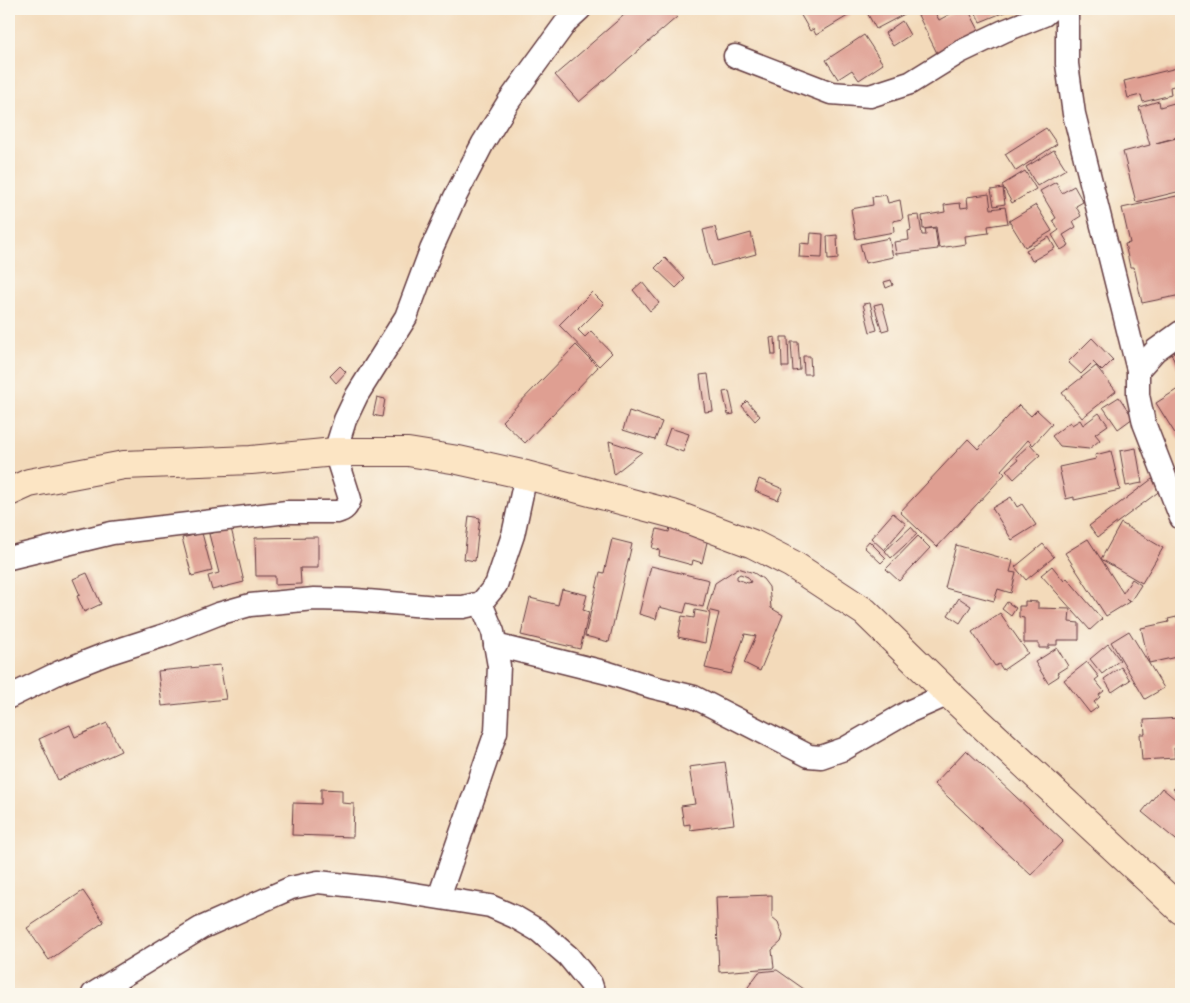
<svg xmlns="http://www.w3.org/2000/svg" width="1190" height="1003" font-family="Mali,sans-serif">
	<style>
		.building { fill: #df9f92; fill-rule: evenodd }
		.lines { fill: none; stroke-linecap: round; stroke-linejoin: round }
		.minor-casing { stroke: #633b40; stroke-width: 25 }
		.secondary-casing { stroke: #633b40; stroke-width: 30 }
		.minor { stroke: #fff; stroke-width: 22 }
		.secondary { stroke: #fce5c4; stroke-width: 28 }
	</style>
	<rect width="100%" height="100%" fill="#fbf7ec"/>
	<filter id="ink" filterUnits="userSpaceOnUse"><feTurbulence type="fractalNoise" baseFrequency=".02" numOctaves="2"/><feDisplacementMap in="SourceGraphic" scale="10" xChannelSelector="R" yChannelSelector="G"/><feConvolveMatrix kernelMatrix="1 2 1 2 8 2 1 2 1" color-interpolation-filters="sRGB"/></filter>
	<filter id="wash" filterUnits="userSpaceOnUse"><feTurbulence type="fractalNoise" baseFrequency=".0096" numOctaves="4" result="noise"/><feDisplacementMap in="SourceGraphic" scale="20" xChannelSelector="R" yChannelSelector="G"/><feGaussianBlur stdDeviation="1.12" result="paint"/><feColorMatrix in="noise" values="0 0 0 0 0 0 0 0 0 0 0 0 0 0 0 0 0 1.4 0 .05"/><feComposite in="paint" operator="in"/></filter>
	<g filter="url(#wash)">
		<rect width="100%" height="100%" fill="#f3daba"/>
		<g id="blocks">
			<g class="building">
				<path d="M631,9H670L677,17L579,102L555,75Z"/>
				<path d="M804,9H848L851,14L816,35L813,29L810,31L799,12Z"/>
				<path d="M865,9H914L876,29Z"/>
				<path d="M915,9H933L939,20L952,13L950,9H968L983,38L940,59Z"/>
				<path d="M974,9H1012L980,22Z"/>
				<path d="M902,21L910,35L893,46L885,33Z"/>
				<path d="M864,35L883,64L859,80L852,70L838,79L826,60Z"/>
				<path d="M1181,67V84L1170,87L1171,95L1143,102L1141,95L1128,98L1124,81Z"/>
				<path d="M1159,101L1160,107L1181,101V136L1156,143L1181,137V191L1136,202L1123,152L1150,145L1139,107Z"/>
				<path d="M1046,128L1057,144L1016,171L1005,154Z"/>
				<path d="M1054,150L1066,169L1037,186L1026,167Z"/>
				<path d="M1025,171L1036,189L1012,203L1002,185Z"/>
				<path d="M1056,182L1062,193L1074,186L1083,202L1076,206L1081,216L1073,221L1076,227L1063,235L1069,245L1061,250L1052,235L1059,230L1053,220L1056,218L1040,191Z"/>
				<path d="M1003,188L1005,204L994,206L991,190Z"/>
				<path d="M989,194L991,209L1005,207L1008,223L988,226L989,233L965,236L966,244L939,248L936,227L923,229L922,216L945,212L944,205L960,203L961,208L968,207L967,197Z"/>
				<path d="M886,195L888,203L900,200L903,219L893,221L894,232L856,239L851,209L873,205L872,197Z"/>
				<path d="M1181,195V295L1142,303L1134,267H1130L1125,244L1130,243L1122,208Z"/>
				<path d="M1036,205L1052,231L1025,247L1009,221Z"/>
				<path d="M919,215L922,235H926L925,229L935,228L938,249L896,254L894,242L909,240L908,231L911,230L909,216Z"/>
				<path d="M715,227L719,242L751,233L756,254L712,266L703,230Z"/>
				<path d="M811,233L823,234L822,258L799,257L800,243L810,244Z"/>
				<path d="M837,235L838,259L828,260L827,236Z"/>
				<path d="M1049,237L1055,248L1032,261L1026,250Z"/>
				<path d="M889,238L893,257L865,263L860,244Z"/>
				<path d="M665,258L685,279L676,288L655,268Z"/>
				<path d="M891,280L893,285L886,288L884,282Z"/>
				<path d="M642,282L659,303L650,311L633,290Z"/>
				<path d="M592,292L604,304L578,330L585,337L591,331L612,353L599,366L559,325Z"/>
				<path d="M870,303L877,330L870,332L863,304Z"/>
				<path d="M882,303L889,329L882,331L874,305Z"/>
				<path d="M775,337L776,355H772L770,338Z"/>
				<path d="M781,337H788L789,367H782Z"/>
				<path d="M1092,338L1113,360L1102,371L1093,362L1081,374L1068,362Z"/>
				<path d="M791,342H798L800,370L793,371Z"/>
				<path d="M1181,343V369L1178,370L1169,348Z"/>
				<path d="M576,345L598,367L525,443L502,421Z"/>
				<path d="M803,356H810L811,374H804Z"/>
				<path d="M340,366L346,372L336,383L330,376Z"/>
				<path d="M1096,366L1116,391L1082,418L1062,393Z"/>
				<path d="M708,374L713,411L705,412L700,375Z"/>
				<path d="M1181,387V443L1156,403Z"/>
				<path d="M729,391L734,414L728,415L723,392Z"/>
				<path d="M377,397L385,399L382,417L373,415Z"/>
				<path d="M1119,397L1133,418L1118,429L1103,407Z"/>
				<path d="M747,401L760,416L755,421L742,406Z"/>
				<path d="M1019,405L1031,416L1037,410L1052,424L1033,445L1028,440L1001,470L1005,474L937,547L900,512L968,439L978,449Z"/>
				<path d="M629,411L662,422L655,440L623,430Z"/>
				<path d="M1099,413L1108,425L1095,434L1100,440L1089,449L1060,446L1052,436L1070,422L1072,425L1080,420L1083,425Z"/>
				<path d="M670,428L689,434L683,452L664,445Z"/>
				<path d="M609,441L642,452L614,474Z"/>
				<path d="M1030,444L1040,455L1014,479L1006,470L1018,460L1016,457Z"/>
				<path d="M1136,448L1142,483L1126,486L1120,451Z"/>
				<path d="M1111,451L1120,490L1074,500V497L1066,499L1059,467L1096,459L1095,455Z"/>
				<path d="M759,479L783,489L778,500L755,491Z"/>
				<path d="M1152,479L1161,490L1098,537L1089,526Z"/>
				<path d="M1011,497L1017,507L1022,504L1036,525L1012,540L992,508Z"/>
				<path d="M893,513L906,524L884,550L871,538Z"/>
				<path d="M469,516L480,518L475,561L464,559Z"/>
				<path d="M1121,523L1163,548L1142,583L1101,559Z"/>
				<path d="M670,527L708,538L702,563L693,560L692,565L659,556L660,550L652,548L657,529L669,532Z"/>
				<path d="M911,527L917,534L891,558L885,551Z"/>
				<path d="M231,528L244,582L212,590L208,576L219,573L209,534Z"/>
				<path d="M202,533L212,571L192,576L182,538Z"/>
				<path d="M918,536L930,548L899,581L886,569Z"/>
				<path d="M318,537V568H300L301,584L275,585V576H256L255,538Z"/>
				<path d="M612,539L632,544L609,642L585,636L600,572L604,573Z"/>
				<path d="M1088,539L1123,593L1132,579L1141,585L1130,602L1126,599L1129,602L1106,616L1065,553Z"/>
				<path d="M869,541L886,558L881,563L864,547Z"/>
				<path d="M1043,544L1054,557L1026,580L1015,567Z"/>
				<path d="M956,545L1013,561L1010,572L1016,573L1011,593L998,589L994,601L945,588Z"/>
				<path d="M651,566L709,580L703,607L687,603L684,613L659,607L656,619L639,614Z"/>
				<path d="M1052,566L1064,581L1067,578L1102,619L1090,630L1041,575Z"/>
				<path d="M738,568L754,573L763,579L769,587L771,608L783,615L760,671L744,663L756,636L745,634L731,674L705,668L719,613L707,610L715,583ZM740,574L748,577L751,582L748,583L737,579V576Z"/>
				<path d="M87,573L101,604L84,612L77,596L80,595L73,579Z"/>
				<path d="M562,589L587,595L583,610L589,612L580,649L521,635L530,598L558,605Z"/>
				<path d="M959,598L971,606L960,623L948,615Z"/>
				<path d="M1025,601L1038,602V608L1070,609L1069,622L1079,623V640H1057V645H1049V648H1039V643H1024V618L1019,617V606H1025Z"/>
				<path d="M1007,602L1016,608L1011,616L1002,609Z"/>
				<path d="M695,610L710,613L705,643L678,637L682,616L694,618Z"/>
				<path d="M1000,613L1028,653L1003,670L999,664L995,666L972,632Z"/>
				<path d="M1181,616V656L1149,663L1141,628L1169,622L1168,619Z"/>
				<path d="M1129,631L1164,688L1145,699L1111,642Z"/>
				<path d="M1108,644L1120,660L1102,674L1090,659Z"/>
				<path d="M1057,648L1068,666L1057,673L1059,676L1048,683L1035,662Z"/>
				<path d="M1087,662L1099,677L1095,680L1104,691L1099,695L1100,697L1094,702L1098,707L1090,713L1064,680Z"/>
				<path d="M220,665L226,699L162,706L158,671Z"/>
				<path d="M1121,667L1130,680L1112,692L1104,679Z"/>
				<path d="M1181,718V748H1174L1175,758L1142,760L1140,734H1145L1144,720Z"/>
				<path d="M107,723L121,751L58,780L39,739L70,725L75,737Z"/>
				<path d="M966,750L1063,841L1031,875L934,784Z"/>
				<path d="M725,762L734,824L690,830V824L684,825L681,806L695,804L689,767Z"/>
				<path d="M1181,782V798L1173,789Z"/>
				<path d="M1162,788L1181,804L1177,809L1181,813V844L1142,812Z"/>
				<path d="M321,789L342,790V803L354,804L353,837L292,835L293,803L321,804Z"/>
				<path d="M83,891L104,922L49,960L27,928Z"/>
				<path d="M772,895V917L778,922L783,936L781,942L772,950L774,968L719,972L716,897Z"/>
				<path d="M777,970L811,994H743L759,972Z"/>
			</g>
		</g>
	</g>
	<g filter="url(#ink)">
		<use href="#blocks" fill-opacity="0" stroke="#633b40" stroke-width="1"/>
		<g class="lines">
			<defs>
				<g id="minor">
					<path d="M1067,9V64L1074,114L1138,370"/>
					<path d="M735,56L831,93L870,96L910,83L960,52L1004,31L1044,15L1051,9"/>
					<path d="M1181,332L1156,350L1138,370V395L1144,423L1181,518"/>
					<path d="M9,558L112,533L287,512H337C345,510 347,507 350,499L335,452L345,420L357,395L406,317L431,250L455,197L483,143L509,101L532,69L567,21L580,9"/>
					<path d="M495,645L608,673L652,687L694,697L809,756L821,757L844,749L908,712L949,694"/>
					<path d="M9,697L60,672L106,654L165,635L218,614L250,605L314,599L356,600L437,607H463L481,603L496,585L513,535L526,475"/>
					<path d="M439,897L496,732L499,666L493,632L481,603"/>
					<path d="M93,994L201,928L291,888L318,882L383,889L490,906L515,917L539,931L568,956L591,984L594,994"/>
				</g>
				<path id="secondary" d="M9,492L29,483L124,465L251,460L335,452H408L458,460L526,475L673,514L753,544L792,564L865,612L949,694L1181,910"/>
			</defs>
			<use href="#minor" class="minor-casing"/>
			<use href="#secondary" class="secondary-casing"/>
			<use href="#minor" class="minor"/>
			<use href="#secondary" class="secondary"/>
		</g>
	</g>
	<rect width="1190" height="1003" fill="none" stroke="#fbf7ec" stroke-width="30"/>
</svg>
